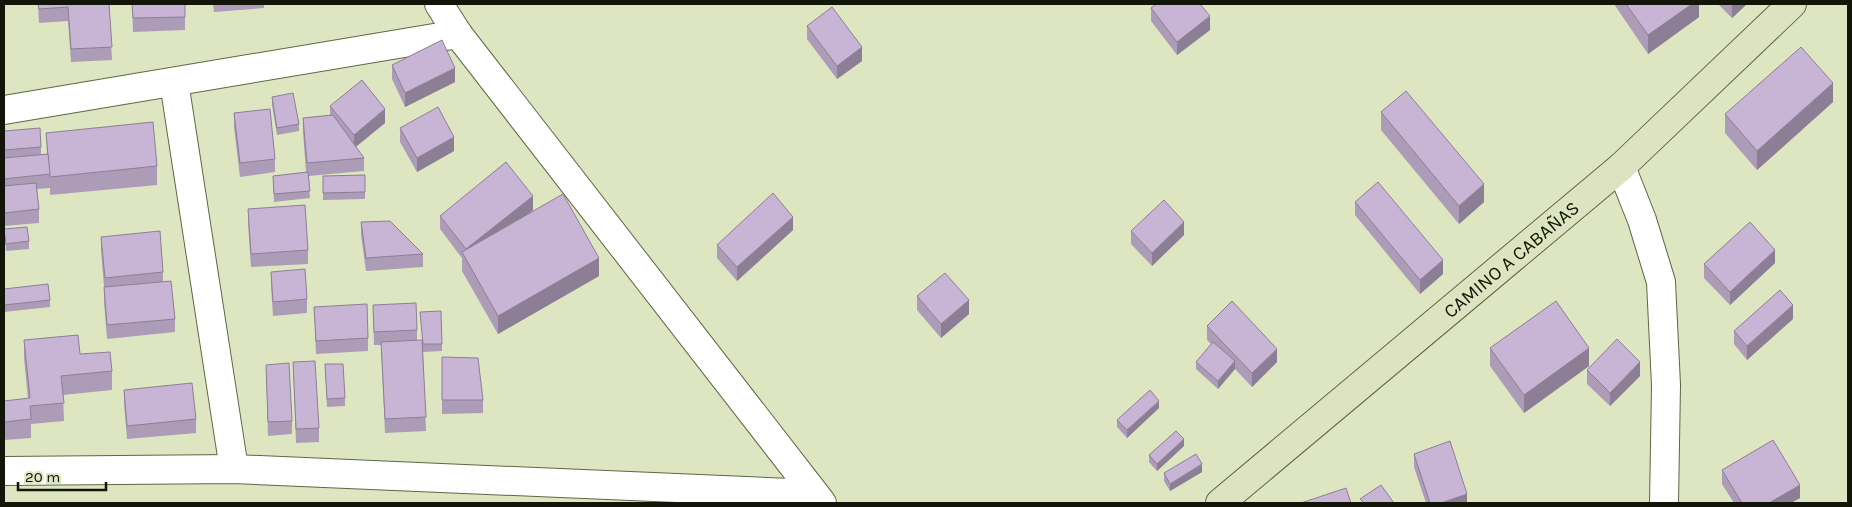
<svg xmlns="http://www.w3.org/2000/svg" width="1852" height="507" font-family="Karla,sans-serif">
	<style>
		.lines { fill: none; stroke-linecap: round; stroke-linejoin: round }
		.street-casing { stroke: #5f6645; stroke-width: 30 }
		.secondary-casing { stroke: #5f6645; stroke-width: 30 }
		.street { stroke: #fff; stroke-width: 28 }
		.secondary { stroke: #dde2c0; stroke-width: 28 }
		.wall { fill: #ac9cb7 }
		.shaded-wall { fill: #8c7f95 }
		.building { fill: #c8b5d5; stroke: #8c7f95 }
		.labels { text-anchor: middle; stroke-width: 5; stroke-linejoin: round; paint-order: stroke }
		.street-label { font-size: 19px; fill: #131508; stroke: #dde6c1 }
	</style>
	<rect width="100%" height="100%" fill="#dde6c1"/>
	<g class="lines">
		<defs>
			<g id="street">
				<path d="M439,4L458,34L822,503"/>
				<path d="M174,82L234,469"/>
				<path d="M4,110L458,34"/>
				<path d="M1621,167L1642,220L1661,282L1666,385L1664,503"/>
				<path d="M4,471L234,469L814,494"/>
			</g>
			<path id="secondary" d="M1220,503L1621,167L1792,4"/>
		</defs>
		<use href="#street" class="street-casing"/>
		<use href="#secondary" class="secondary-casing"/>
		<use href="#street" class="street"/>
		<use href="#secondary" class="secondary"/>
	</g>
	<g class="wall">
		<path d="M38,4H109L112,60L71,62L68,21L39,23Z"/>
		<path d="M132,4H185V30L133,32Z"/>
		<path d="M213,4H264V8L214,12Z"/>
		<path d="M1614,4H1699V17L1648,54Z"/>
		<path d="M1718,4H1747L1732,18Z"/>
		<path d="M1151,8L1210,30L1177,55L1151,21Z"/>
		<path d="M807,26L862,61L837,79L807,39Z"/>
		<path d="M392,65L455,82L405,107L392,79Z"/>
		<path d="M272,97L299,124V131L277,135L272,105Z"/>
		<path d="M1833,102L1757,170L1725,133V114Z"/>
		<path d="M330,106L385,123L356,147L364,158V171L308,176L310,198L274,202L273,176L306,172L303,132V118L330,115Z"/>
		<path d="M1381,112L1484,202L1459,224L1381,130Z"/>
		<path d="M234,113L275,159V172L240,177L234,127Z"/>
		<path d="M400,128L454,151L417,172L400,142Z"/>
		<path d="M4,131L41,147V154H47L46,133L157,166V185L50,195V188L37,189L39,209V223L4,226Z"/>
		<path d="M365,175V199L323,200V176Z"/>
		<path d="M1355,202L1443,274L1420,294L1355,215Z"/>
		<path d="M248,209L308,250V264L251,267L248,223Z"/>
		<path d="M533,210L524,217L599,276L498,334L462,271V258L440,229V216Z"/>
		<path d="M361,222L423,254V267L366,271L361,235Z"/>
		<path d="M4,229L29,241V249L6,251Z"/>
		<path d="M793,230L737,281L717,258V245Z"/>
		<path d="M1131,231L1184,235L1152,266L1131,244Z"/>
		<path d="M101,237L163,272V281L175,319V332L107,339L104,301V287L101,250Z"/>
		<path d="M1775,263L1730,305L1704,278V264Z"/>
		<path d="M271,272L307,299V313L273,316L271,285Z"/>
		<path d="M4,289L50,300V307L4,312Z"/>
		<path d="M917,296L969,314L941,338L917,310Z"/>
		<path d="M373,305L417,330V341L442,344V351L423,352L426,431L385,433L381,345H374Z"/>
		<path d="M314,307L368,338V351L316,354Z"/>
		<path d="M1793,319L1747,360L1734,344V331Z"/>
		<path d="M1207,326L1277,362L1252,387L1235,369L1218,389L1196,369V362L1211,344L1207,340Z"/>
		<path d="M24,340L80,354L112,371V390L63,395L64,421L31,424V438L4,440V401L28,399L24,358Z"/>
		<path d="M1490,348L1589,366L1524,413L1490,366Z"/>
		<path d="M442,357L483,400V413L442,414Z"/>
		<path d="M293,362L319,428V442L296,443Z"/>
		<path d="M325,364L345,398V406L327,407Z"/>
		<path d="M266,365L292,421V434L268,436Z"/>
		<path d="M1587,370L1640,376L1610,406L1587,384Z"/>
		<path d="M124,390L196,419V433L127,439L124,403Z"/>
		<path d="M1159,408L1127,438L1117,427V420Z"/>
		<path d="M1184,446L1157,471L1149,462V455Z"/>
		<path d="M1414,454L1467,503H1426L1414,467Z"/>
		<path d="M1722,470L1800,498L1791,503H1734L1722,484Z"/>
		<path d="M1202,472L1170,491L1164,481V473Z"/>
	</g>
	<g class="shaded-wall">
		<path d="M1692,4H1699V17L1648,54V35Z"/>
		<path d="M1732,4H1747L1732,18Z"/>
		<path d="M1210,16V30L1177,55V42Z"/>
		<path d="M862,47V61L837,79V66Z"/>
		<path d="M455,68V82L405,107V93Z"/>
		<path d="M1833,83V102L1757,170V151Z"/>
		<path d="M385,109V123L354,148V135Z"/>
		<path d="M454,137V151L417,172V158Z"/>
		<path d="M1484,184V202L1459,224V206Z"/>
		<path d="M533,196V210L468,262L466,249Z"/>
		<path d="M793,217V230L737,281V267Z"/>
		<path d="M1184,222V235L1152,266V253Z"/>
		<path d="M1775,250V263L1730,305V292Z"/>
		<path d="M599,258V276L498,334V316Z"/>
		<path d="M1443,260V274L1420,294V280Z"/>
		<path d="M969,300V314L941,338V324Z"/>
		<path d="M1793,305V319L1747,360V346Z"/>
		<path d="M1589,348V366L1524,413V395Z"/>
		<path d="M1277,349V362L1252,387V373Z"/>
		<path d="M1235,361V369L1218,389V381Z"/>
		<path d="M1640,362V376L1610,406V393Z"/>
		<path d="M1159,401V408L1127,438V430Z"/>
		<path d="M1184,439V446L1157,471V464Z"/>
		<path d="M1202,464V472L1170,491V484Z"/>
		<path d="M1800,485V498L1791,503H1769Z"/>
		<path d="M1467,494V503H1441Z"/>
	</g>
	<g class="building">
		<path d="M38,4H109L112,47L71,49L68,7L39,9Z"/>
		<path d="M132,4H185V17L133,18Z"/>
		<path d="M1156,4H1200L1210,16L1177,42L1151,8Z"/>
		<path d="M1626,4H1692L1648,35Z"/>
		<path d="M832,7L862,47L837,66L807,26Z"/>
		<path d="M442,40L455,68L405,93L392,65Z"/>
		<path d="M1801,47L1833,83L1757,151L1725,114Z"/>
		<path d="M362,80L385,109L354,135L330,106Z"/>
		<path d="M1406,91L1484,184L1459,206L1381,112Z"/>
		<path d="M293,93L299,124L277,128L272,97Z"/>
		<path d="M438,107L454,137L417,158L400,128Z"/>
		<path d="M270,109L275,159L240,163L234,113Z"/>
		<path d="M333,115L364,158L307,163L303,118Z"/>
		<path d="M153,122L157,166L50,177L46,133Z"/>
		<path d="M40,128L41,147L4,150V131Z"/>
		<path d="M48,154L50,174L4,179V158Z"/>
		<path d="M506,162L533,196L466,249L440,216Z"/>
		<path d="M308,172L310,191L274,194L273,176Z"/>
		<path d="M365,175V192L323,193V176Z"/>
		<path d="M1378,182L1443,260L1420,280L1355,202Z"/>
		<path d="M36,183L39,209L4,213V186Z"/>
		<path d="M773,193L793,217L737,267L717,245Z"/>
		<path d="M563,194L599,258L498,316L462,252Z"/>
		<path d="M1164,200L1184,222L1152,253L1131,231Z"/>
		<path d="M305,205L308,250L251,254L248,209Z"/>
		<path d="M390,221L423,254L366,258L361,222Z"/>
		<path d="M1750,222L1775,250L1730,292L1704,264Z"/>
		<path d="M27,227L29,241L6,244L4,229Z"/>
		<path d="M160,231L163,272L105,278L101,237Z"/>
		<path d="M305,269L307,299L273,302L271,272Z"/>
		<path d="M945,273L969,300L941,324L917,296Z"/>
		<path d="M171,281L175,319L107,325L104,287Z"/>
		<path d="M48,284L50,300L4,305V289Z"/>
		<path d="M1780,290L1793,305L1747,346L1734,331Z"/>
		<path d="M1232,301L1277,349L1252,373L1207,326Z"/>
		<path d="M1556,301L1589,348L1524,395L1490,348Z"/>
		<path d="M416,303L417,330L374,332L373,305Z"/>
		<path d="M367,304L368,338L316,341L314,307Z"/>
		<path d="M441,311L442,344H423L420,312Z"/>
		<path d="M78,335L80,354L110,352L112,371L61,376L64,403L30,406L31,419L4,422V401L30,398L24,340Z"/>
		<path d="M1617,339L1640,362L1610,393L1587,370Z"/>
		<path d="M422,340L426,417L385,419L381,342Z"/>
		<path d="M1213,342L1235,361L1218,381L1196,362Z"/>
		<path d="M442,357L478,358L483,400H442Z"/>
		<path d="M315,361L319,428L296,429L293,362Z"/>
		<path d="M289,363L292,421L268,422L266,365Z"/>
		<path d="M325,364H343L345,398L327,399Z"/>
		<path d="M192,383L196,419L127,426L124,390Z"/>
		<path d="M1150,390L1159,401L1127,430L1117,420Z"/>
		<path d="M1176,431L1184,439L1157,464L1149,455Z"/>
		<path d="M1773,440L1800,485L1769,503H1742L1722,470Z"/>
		<path d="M1450,441L1467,494L1441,503H1430L1414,454Z"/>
		<path d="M1196,454L1202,464L1170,484L1164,473Z"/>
		<path d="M1381,485L1394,503H1364L1360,499Z"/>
		<path d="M1346,488L1351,503H1301Z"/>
	</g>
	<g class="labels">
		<g class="street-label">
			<text transform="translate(1511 259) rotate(-40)" y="7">CAMINO A CABAÑAS</text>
		</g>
	</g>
	<rect width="1852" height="507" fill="none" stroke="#131508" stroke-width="10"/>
	<path d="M18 482v8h88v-8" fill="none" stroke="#131508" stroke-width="2.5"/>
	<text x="25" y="482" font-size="15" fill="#131508" stroke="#dde6c1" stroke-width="4" paint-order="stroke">20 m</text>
</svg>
